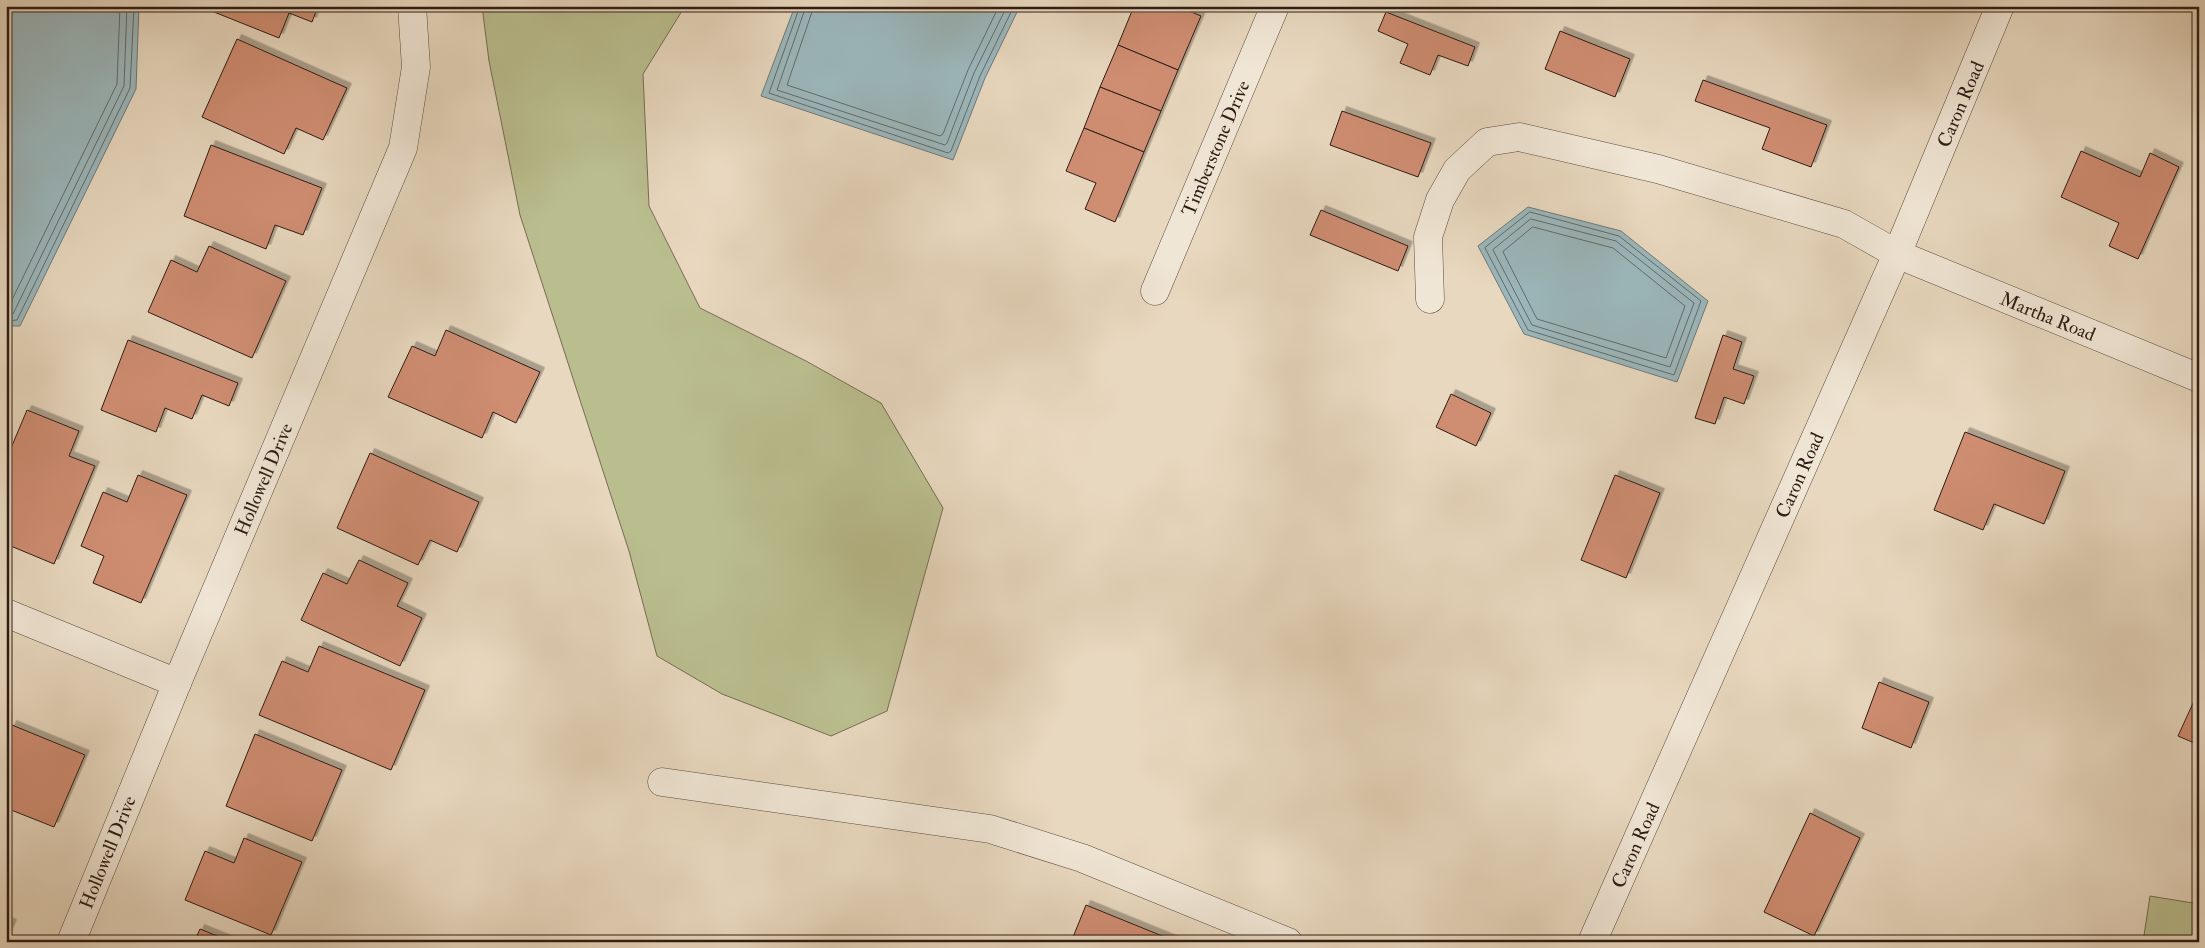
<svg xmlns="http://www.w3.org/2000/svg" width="2205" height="948" font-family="'IM FELL Double Pica',serif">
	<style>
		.green { fill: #babe8f; stroke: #746d52 }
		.water { fill: #9bb7bc; stroke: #6f7979 }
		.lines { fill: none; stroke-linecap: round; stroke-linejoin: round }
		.shore { stroke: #646a68; stroke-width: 1 }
		.building { fill: #cf8d72; stroke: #2e1c14; filter: url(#shadow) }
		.minor-casing { stroke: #5c4b3f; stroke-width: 29 }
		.minor { stroke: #f0e6d5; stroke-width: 28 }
		.labels { text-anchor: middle; stroke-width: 4.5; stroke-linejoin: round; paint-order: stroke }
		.street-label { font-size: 19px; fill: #2e1c14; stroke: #f0e6d5 }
	</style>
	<defs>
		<filter id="shadow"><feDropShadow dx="4.5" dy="-4.5" stdDeviation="0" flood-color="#0004"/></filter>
	</defs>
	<rect width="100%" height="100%" fill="#e8d8bf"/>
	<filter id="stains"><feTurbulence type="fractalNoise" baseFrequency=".004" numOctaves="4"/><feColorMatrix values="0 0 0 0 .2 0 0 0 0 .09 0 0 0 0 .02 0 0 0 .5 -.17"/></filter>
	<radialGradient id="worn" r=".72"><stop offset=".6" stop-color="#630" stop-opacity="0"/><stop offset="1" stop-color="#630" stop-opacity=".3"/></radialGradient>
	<g class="green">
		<path d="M482,6H685L643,74L649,206L700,308L806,361L881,403L943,508L887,711L831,736L722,694L657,656L629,551L520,215L489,61Z"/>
		<path d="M2150,896L2199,904V942H2143Z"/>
	</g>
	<g class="water">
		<path d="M6,6H139L136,89L20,326H6Z"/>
		<path d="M795,6H1020L985,78L953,160L761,96Z"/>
		<path d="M1528,207L1621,231L1708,301L1677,382L1524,334L1478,246Z"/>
	</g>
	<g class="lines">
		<g class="shore">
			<path d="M800,6L769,93L948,153L951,151L980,76L1014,6"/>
			<path d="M806,6L777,90L945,145L947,143L974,73L1007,6"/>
			<path d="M814,6L787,85L940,136L943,134L968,70L999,6"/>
			<path d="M1530,212L1619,236L1701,301L1674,375L1528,330L1485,248Z"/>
			<path d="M1531,219L1616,241L1694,303L1670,367L1532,325L1493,250Z"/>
			<path d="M1533,227L1613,248L1685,306L1666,358L1537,319L1503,252Z"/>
			<path d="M6,308L9,306L117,84L120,6"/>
			<path d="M6,315L13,314L124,86L127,6"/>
			<path d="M6,321L17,320L130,88L134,6"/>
		</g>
	</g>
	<g class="building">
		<path d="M211,6H318L312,22L289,13L279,38L209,10Z"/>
		<path d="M1134,6H1177L1201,16L1178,70L1118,45Z"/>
		<path d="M1386,12L1475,47L1468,66L1438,55L1430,75L1400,63L1408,44L1378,31Z"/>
		<path d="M1560,31L1630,59L1615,97L1545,69Z"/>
		<path d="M237,39L347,88L323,140L296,128L284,154L202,117Z"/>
		<path d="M1118,45L1178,70L1161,111L1100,87Z"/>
		<path d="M1703,80L1827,125L1811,167L1762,149L1770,128L1695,101Z"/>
		<path d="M1100,87L1161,111L1144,152L1084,128Z"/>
		<path d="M1342,111L1431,143L1418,177L1330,145Z"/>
		<path d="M1084,128L1144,152L1115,222L1085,209L1096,183L1066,171Z"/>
		<path d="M211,145L322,188L303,235L275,225L266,249L184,216Z"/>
		<path d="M2081,151L2140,177L2150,153L2179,167L2138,259L2109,246L2119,223L2061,197Z"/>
		<path d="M1321,210L1408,246L1398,271L1310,235Z"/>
		<path d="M209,246L286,281L252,358L148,312L171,260L197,272Z"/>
		<path d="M446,330L540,372L516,423L493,412L482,438L388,397L412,346L435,356Z"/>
		<path d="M1723,335L1742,342L1733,369L1754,376L1744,404L1724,397L1715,424L1695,418Z"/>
		<path d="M128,340L238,383L229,406L202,395L192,419L165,408L156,432L101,410Z"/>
		<path d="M1451,394L1491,413L1476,446L1436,427Z"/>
		<path d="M27,410L79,431L69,456L95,466L54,564L6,544V532L12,517L6,515V460Z"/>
		<path d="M1965,432L2065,471L2044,524L1994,504L1983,530L1934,510Z"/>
		<path d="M370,453L479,502L457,552L430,540L418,565L337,528Z"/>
		<path d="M138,475L187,495L141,603L93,583L104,556L81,546L103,492L127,502Z"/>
		<path d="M1615,475L1660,493L1626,578L1581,560Z"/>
		<path d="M359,560L408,583L397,606L422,618L400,666L301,620L323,573L347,584Z"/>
		<path d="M319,646L425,690L391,770L259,715L282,661L308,672Z"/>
		<path d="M1879,682L1929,702L1911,748L1862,728Z"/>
		<path d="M2199,690V745L2178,736Z"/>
		<path d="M12,725L85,755L54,827L6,808V738Z"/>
		<path d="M255,734L342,770L312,841L226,806Z"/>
		<path d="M1810,813L1860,838L1814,936L1764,912Z"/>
		<path d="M244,838L302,862L271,935L185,900L205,851L234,863Z"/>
		<path d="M1086,905L1177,942H1071Z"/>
		<path d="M6,922L12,924L6,938Z"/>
		<path d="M200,929L232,942H194Z"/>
	</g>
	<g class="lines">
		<defs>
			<g id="minor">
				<path d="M1155,291L1275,6"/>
				<path d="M1430,299L1428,237L1440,200L1457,170L1487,142L1519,137L1658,169L1844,224L1897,254L2199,378"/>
				<path d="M6,613L177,683"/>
				<path d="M662,782L990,829L1082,858L1288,942"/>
				<path d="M71,942L177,683L403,148L416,67L412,6"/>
				<path d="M1592,942L1897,254L2000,6"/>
			</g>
		</defs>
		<use href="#minor" class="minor-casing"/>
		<use href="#minor" class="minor"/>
	</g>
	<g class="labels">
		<g class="street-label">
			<text transform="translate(1960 104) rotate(-67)" y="7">Caron Road</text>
			<text transform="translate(1215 148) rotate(-67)" y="7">Timberstone Drive</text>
			<text transform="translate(2048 316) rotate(22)" y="7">Martha Road</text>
			<text transform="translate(1799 475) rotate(-66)" y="7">Caron Road</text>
			<text transform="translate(263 479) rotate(-67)" y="7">Hollowell Drive</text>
			<text transform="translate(1635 845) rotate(-66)" y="7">Caron Road</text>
			<text transform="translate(107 852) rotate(-68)" y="7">Hollowell Drive</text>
		</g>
	</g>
	<rect width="2205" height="948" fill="none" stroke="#e8d8bf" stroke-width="25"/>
	<rect x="8" y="8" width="2190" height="933" fill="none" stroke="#2e1c14" stroke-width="2.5"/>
	<rect x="12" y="12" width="2180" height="923" fill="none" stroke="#2e1c14"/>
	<rect width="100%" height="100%" filter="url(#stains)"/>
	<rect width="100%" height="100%" fill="url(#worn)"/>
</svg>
